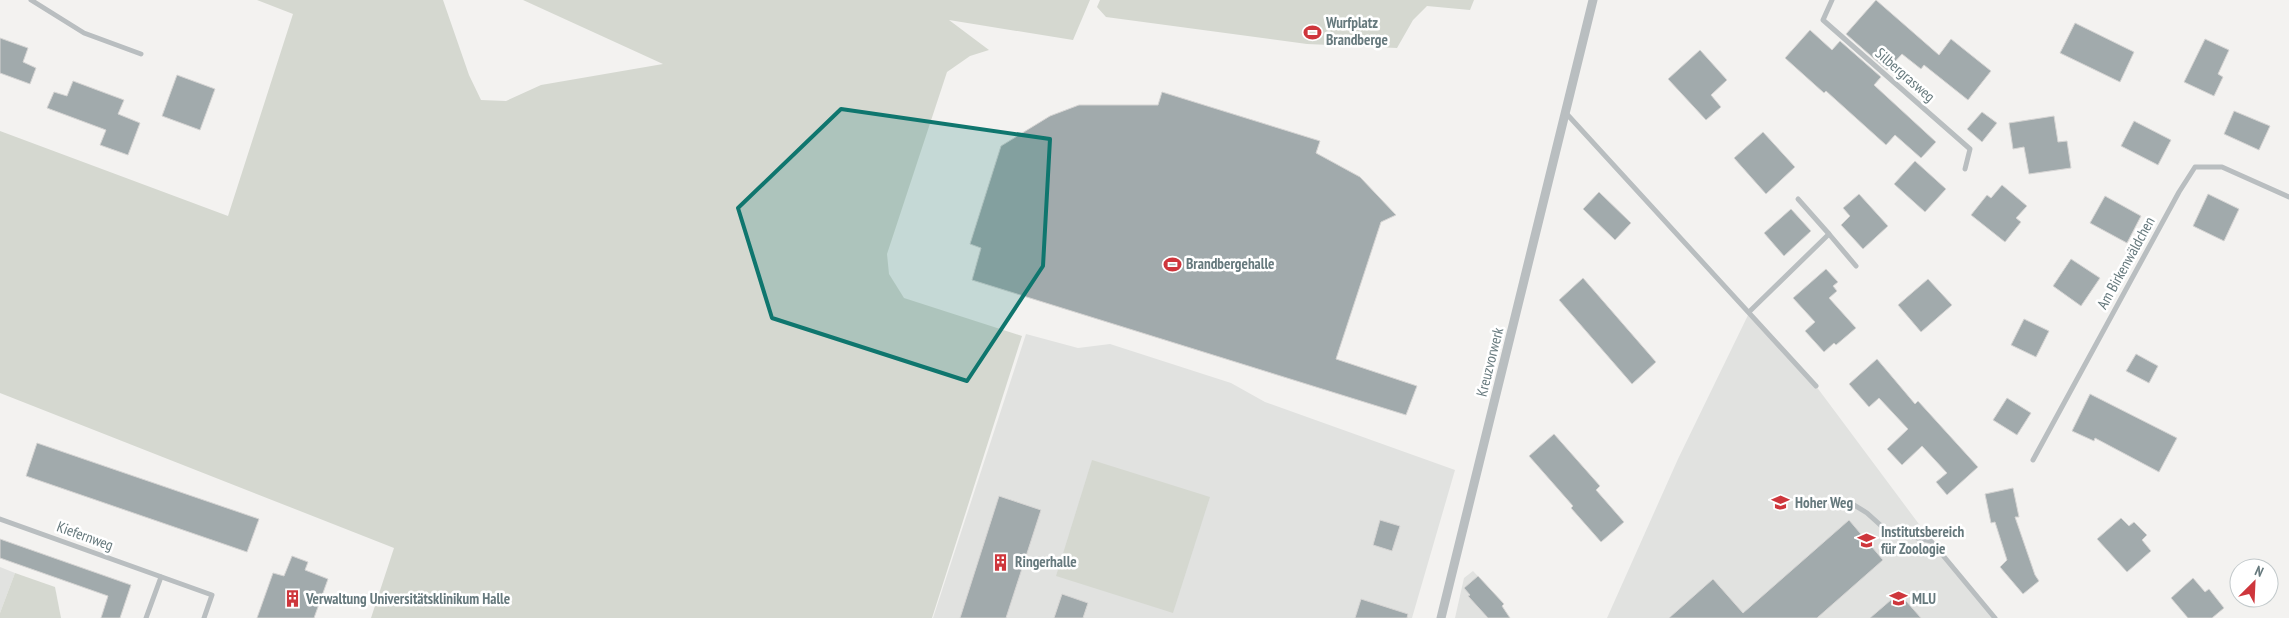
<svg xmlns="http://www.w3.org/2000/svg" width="2289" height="618" font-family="'PT Sans Narrow',sans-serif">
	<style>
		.built { fill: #e1e2e0 }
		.green { fill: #d5d8d0 }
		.building { fill: #a1aaac; stroke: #d5d4d3 }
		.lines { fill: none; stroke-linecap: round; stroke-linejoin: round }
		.minor { stroke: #b9bec0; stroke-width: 5 }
		.tertiary { stroke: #b9bec0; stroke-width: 9 }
		.marked { fill: #0f766e; fill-opacity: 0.2; stroke: #0f766e; stroke-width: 4; stroke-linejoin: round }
		.labels { text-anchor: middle; stroke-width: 5; stroke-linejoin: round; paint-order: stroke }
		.poi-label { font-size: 15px; font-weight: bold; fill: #66797d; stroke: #fff; text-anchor: start }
		.street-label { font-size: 15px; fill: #66797d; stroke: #fff }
	</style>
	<rect width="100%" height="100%" fill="#f3f2f0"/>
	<g class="built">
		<path d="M1750,311L1816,386L1936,547L1995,618H1607L1678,459Z"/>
		<path d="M1026,334L1078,348L1110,344L1231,383L1265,402L1455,470L1412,618H933Z"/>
		<path d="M0,567L15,573L0,613Z"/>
		<path d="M1473,571L1504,604L1501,607L1510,618H1455L1464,578Z"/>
	</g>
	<g class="green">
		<path d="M257,0H443L469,75L481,100L506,101L541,85L663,64L523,0H1090L1073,40L949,20L989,50L970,56L947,72L887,254L889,274L904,298L1022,336L932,618H371L394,548L0,393V131L228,216L293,14Z"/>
		<path d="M1100,0H1474L1470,10L1427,6L1413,20L1397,48L1307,44L1106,17L1097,7Z"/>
		<path d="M1092,460L1210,497L1173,613L1056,576Z"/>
		<path d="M15,573L55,587L61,618H0V613Z"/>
	</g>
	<g class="building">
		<path d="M1876,0L1939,55L1951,39L1991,71L1968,100L1924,65L1921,69L1902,54L1887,70L1846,34Z"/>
		<path d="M2075,23L2134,52L2120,82L2060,53Z"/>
		<path d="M1810,30L1832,50L1840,41L1881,77L1874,85L1936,142L1921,158L1895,135L1886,145L1826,91L1824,93L1785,58Z"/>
		<path d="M0,38L28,48L23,62L36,68L30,84L0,73Z"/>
		<path d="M2205,39L2229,50L2218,74L2223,77L2214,96L2184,82Z"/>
		<path d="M1700,50L1727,80L1711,95L1721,107L1706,120L1668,79Z"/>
		<path d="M177,75L215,89L200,130L162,116Z"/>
		<path d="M73,81L124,100L118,114L140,123L128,155L100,145L106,130L47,108L54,92L67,96Z"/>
		<path d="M1162,92L1320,141L1316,153L1360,177L1396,215L1381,222L1336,359L1417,386L1406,415L972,280L981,248L970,244L1001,146L1050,116L1079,105H1158Z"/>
		<path d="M2234,111L2270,126L2259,150L2224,134Z"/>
		<path d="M1982,112L1997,123L1982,142L1967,129Z"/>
		<path d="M2054,116L2058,142L2067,141L2071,168L2029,174L2024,147L2013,149L2009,123Z"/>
		<path d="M2134,121L2171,140L2158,165L2121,146Z"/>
		<path d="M1763,132L1795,167L1766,194L1734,158Z"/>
		<path d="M1915,161L1946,189L1925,212L1894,184Z"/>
		<path d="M2002,185L2027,206L2016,218L2021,222L2005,242L1971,215L1987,195L1991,198Z"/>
		<path d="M1599,192L1631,223L1615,240L1583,209Z"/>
		<path d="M1859,194L1888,226L1863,249L1841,225L1850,216L1843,208Z"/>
		<path d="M2208,194L2239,209L2224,241L2193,226Z"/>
		<path d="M2105,196L2141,216L2127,243L2090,223Z"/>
		<path d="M1791,209L1811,231L1784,256L1764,233Z"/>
		<path d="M2071,259L2100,278L2081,306L2053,286Z"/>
		<path d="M1826,269L1838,282L1833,286L1837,291L1829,298L1856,328L1836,345L1834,343L1824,352L1805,331L1815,322L1793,298Z"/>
		<path d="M1583,278L1656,362L1632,384L1559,300Z"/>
		<path d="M1928,279L1952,305L1921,332L1898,305Z"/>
		<path d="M2024,319L2049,331L2036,357L2011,345Z"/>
		<path d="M2136,354L2158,366L2149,383L2126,371Z"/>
		<path d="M1877,359L1915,404L1918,401L1978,467L1947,495L1936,482L1947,473L1922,446L1902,465L1887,449L1908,429L1879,398L1869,407L1849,384Z"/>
		<path d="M2090,394L2177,438L2159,472L2095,438L2094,441L2072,431Z"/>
		<path d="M2007,398L2031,413L2017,435L1993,420Z"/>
		<path d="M1554,434L1600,486L1596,490L1624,522L1601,542L1571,508L1573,506L1529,456Z"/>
		<path d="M37,443L259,519L247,552L26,476Z"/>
		<path d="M2013,488L2019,517H2015L2035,575L2039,581L2023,594L2000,567L2007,560L1995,522L1991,523L1985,494Z"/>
		<path d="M999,496L1041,510L1006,618H960Z"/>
		<path d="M2121,518L2129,526L2134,522L2147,535L2142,540L2151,551L2127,572L2097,539Z"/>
		<path d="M1380,520L1400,526L1392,551L1373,545Z"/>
		<path d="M1849,520L1883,560L1817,618H1669L1713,579L1743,613Z"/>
		<path d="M0,539L131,585L120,618H101L108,596L0,558Z"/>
		<path d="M292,556L308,562L305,570L328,579L314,618H257L273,573L284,576Z"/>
		<path d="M1478,576L1504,604L1502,606L1510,618H1488L1468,596L1470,595L1464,588Z"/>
		<path d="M2193,578L2205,592L2209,589L2224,608L2212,618H2188L2171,598Z"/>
		<path d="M1899,593L1921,618H1870Z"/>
		<path d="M1062,594L1088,603L1083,618H1054Z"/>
		<path d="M1361,599L1408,614L1407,618H1355Z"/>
	</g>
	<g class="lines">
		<g class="minor">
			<path d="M31,0L84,33L141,54"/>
			<path d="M1832,0L1823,20L1970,149L1965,169"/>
			<path d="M1565,112L1816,386"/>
			<path d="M1798,199L1829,234"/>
			<path d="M1750,311L1829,234L1856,266"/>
			<path d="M2033,460L2179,192L2195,167H2222L2289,197"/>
			<path d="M1845,502L1851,503L1867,513L1887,531L1931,541L1995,618"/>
			<path d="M0,519L212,595L204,618"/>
			<path d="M146,618L161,577"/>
		</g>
		<path class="tertiary" d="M1441,618L1593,0"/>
	</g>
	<path class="marked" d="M841,109L1050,139L1043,266L967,381L772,318L738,208Z"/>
	<defs>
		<symbol id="stadium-bare" viewBox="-9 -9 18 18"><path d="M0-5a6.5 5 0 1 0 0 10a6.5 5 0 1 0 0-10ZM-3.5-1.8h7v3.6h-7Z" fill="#ce363c" stroke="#fff" stroke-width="2.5" paint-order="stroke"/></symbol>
		<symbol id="university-bare" viewBox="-9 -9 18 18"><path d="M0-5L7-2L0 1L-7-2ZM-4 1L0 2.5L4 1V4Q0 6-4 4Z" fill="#ce363c" stroke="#fff" stroke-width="2.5" paint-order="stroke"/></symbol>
		<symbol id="building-bare" viewBox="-9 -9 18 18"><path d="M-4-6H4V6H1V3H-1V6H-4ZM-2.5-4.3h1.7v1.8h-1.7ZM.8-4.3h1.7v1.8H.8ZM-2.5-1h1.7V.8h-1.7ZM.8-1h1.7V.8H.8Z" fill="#ce363c" stroke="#fff" stroke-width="2.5" paint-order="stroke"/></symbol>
	</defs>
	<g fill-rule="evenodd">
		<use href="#stadium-bare" x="1300" y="20" width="25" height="25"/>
		<use href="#stadium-bare" x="1160" y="252" width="25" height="25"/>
		<use href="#university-bare" x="1768" y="490" width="25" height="25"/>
		<use href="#university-bare" x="1854" y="528" width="25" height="25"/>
		<use href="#building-bare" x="988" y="550" width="25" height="25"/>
		<use href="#building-bare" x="280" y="586" width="25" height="25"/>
		<use href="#university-bare" x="1886" y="586" width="25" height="25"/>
	</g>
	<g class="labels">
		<g class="poi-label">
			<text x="1326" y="28">Wurfplatz<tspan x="1326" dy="17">Brandberge</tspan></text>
			<text x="1186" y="269">Brandbergehalle</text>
			<text x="1795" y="508">Hoher Weg</text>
			<text x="1881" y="537">Institutsbereich<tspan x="1881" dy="17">für Zoologie</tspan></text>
			<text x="1015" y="567">Ringerhalle</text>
			<text x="306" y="604">Verwaltung Universitätsklinikum Halle</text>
			<text x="1912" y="604">MLU</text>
		</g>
		<g class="street-label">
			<text transform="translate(1905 75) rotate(41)" y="5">Silbergrasweg</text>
			<text transform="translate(2126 263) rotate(-61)" y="5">Am Birkenwäldchen</text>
			<text transform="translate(1490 362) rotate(-76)" y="5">Kreuzvorwerk</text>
			<text transform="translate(85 536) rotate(20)" y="5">Kiefernweg</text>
		</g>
	</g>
	<g transform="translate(2254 583) rotate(24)"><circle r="24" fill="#ffffff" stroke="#c2c9cb"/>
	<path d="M0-4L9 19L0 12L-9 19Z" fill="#ce363c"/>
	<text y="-8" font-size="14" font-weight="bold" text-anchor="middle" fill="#66797d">N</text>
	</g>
</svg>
